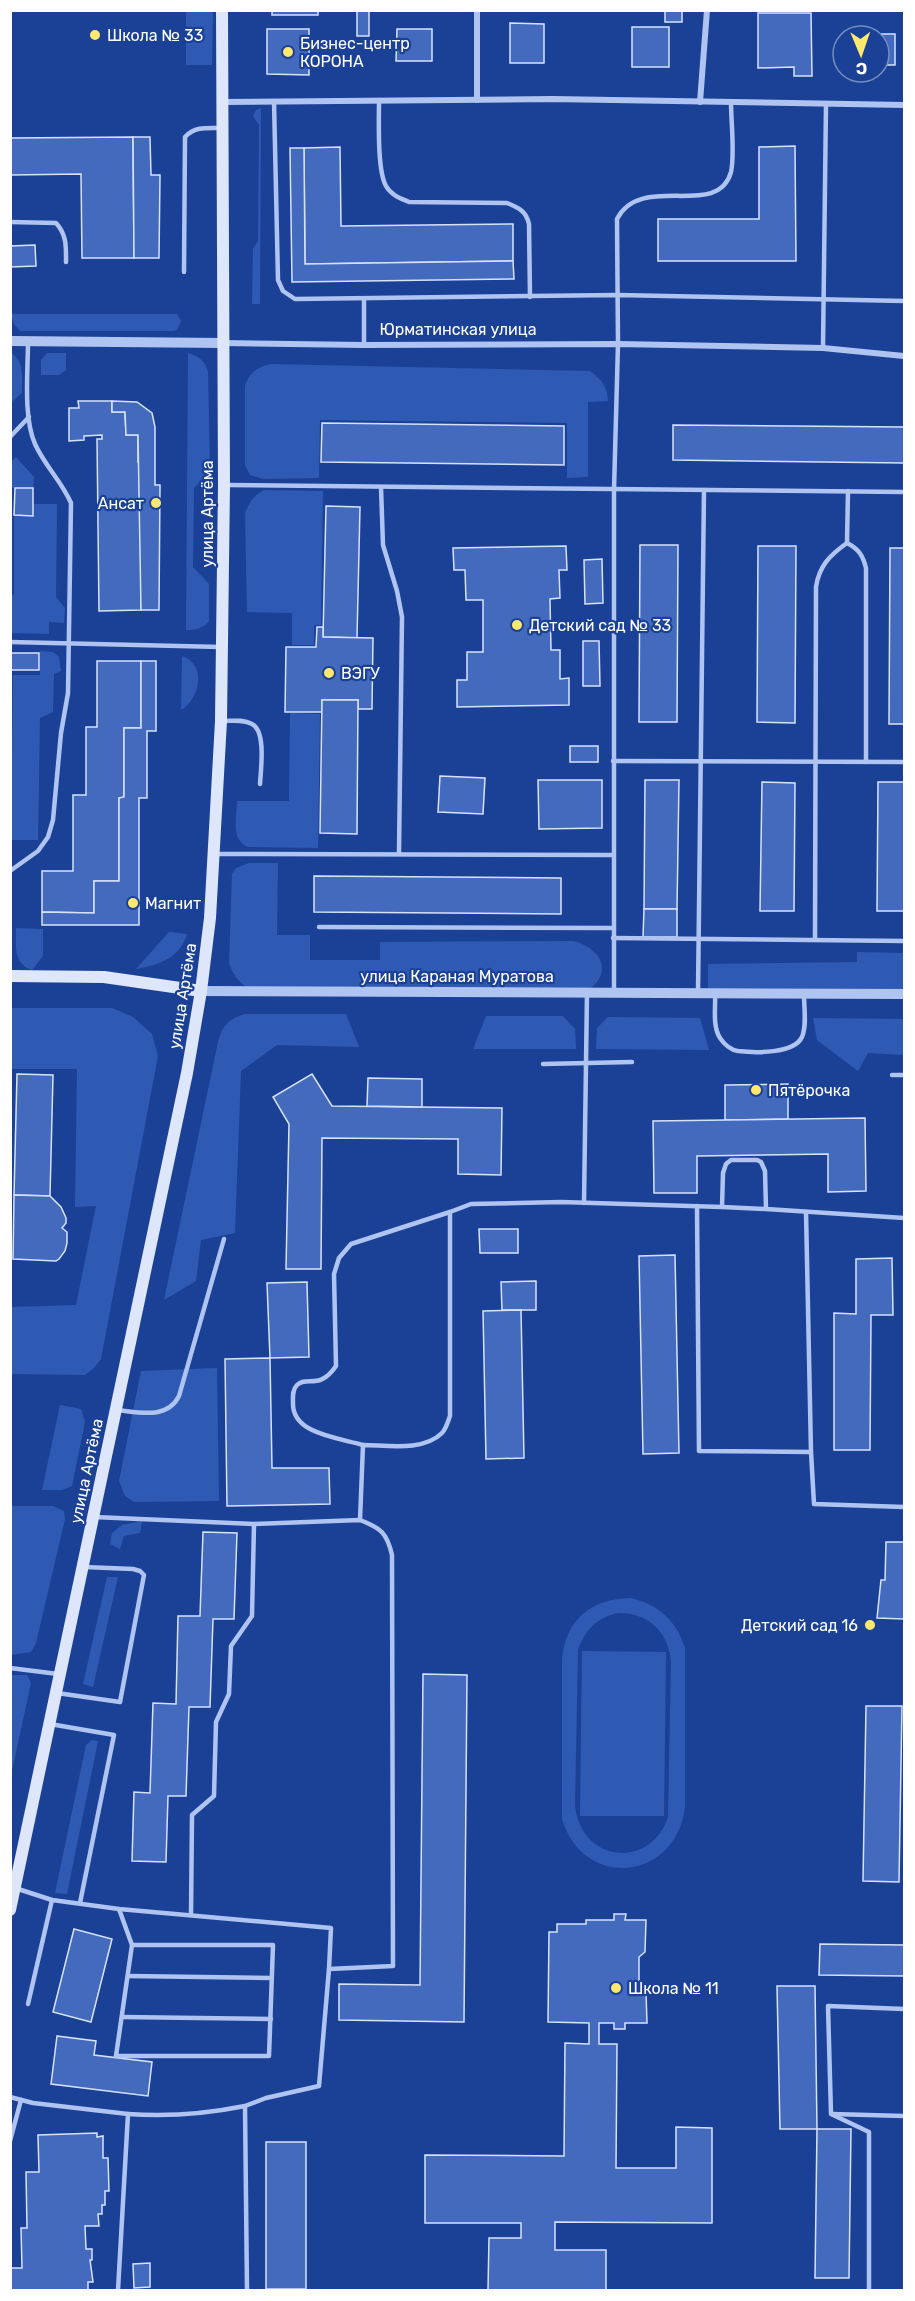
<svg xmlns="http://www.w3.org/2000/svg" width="915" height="2301" font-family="Rubik,sans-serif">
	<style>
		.green { fill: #2f5ab4; fill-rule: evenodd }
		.building { fill: #446abe; stroke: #d6e2fb; stroke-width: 1.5 }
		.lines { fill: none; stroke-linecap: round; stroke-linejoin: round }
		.service { stroke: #afc4f0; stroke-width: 4.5 }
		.minor { stroke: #afc4f0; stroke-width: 6 }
		.tertiary { stroke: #afc4f0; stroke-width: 10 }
		.secondary { stroke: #dde6fb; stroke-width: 12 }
		.poi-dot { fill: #ffe86e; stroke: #1b4197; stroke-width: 2 }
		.labels { text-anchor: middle; stroke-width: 4.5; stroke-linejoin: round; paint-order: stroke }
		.poi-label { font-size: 16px; fill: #fff; stroke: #1b4197; text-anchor: start }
		.street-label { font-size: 16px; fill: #fff; stroke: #1b4197 }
	</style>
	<rect width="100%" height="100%" fill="#1b4197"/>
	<g class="green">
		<path d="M186,11H213L212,65H186Z"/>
		<path d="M261,108L260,304H252L253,249L258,241L259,125L253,116L256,110Z"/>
		<path d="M11,314H177L181,321L177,330L173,331H20L14,324Z"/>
		<path d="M10,352C25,361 22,377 22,393L11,403Z"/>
		<path d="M47,353H66V370L59,375H41V360Z"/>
		<path d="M188,353C199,356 205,361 208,372L210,471L194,488L193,567L209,584V621C203,629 195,630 186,630Z"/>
		<path d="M271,364L590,371C602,380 607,386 608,401L588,402V477L567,478V423L320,420L319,478L263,479L250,475L245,465V386C250,372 257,367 271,364Z"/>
		<path d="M16,457L34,477L33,488H11L10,463Z"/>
		<path d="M264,490L323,491L321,625H314V645H292V613L247,612L245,514C249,502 253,496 264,490Z"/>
		<path d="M33,504H57L56,597L65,608L64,623L49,622V634L11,633V597L14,594V515H33Z"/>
		<path d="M40,651L53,652L59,657L61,671L54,674L53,712L40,718L38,840H11L13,675H40Z"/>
		<path d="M182,656C207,664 200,699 181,710Z"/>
		<path d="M290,713L320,714L318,848L248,847C230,840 237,817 237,801H289Z"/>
		<path d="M249,863H278L277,935H310V960H380V942L573,941C599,947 614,970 590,989L249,988C237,982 234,975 229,963L232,874L236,868Z"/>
		<path d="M16,928L43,929V956L32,970C13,964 16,945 16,928Z"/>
		<path d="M169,932L187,934C180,958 159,965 136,969Z"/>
		<path d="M857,952L904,953V992H708V964L857,962Z"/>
		<path d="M11,1008H112L133,1017L152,1034L158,1056L101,1359L94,1368L85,1375L11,1374V1307L76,1305L96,1206L75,1207L77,1069H11Z"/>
		<path d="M245,1014H346L359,1047L277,1045L241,1071L235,1233L201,1240L196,1281L164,1300L218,1042C222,1026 228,1019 245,1014Z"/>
		<path d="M486,1016H563L575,1029L576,1049H473Z"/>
		<path d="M608,1017L700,1018L709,1050L596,1049L597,1028Z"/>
		<path d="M813,1018L904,1019V1055L868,1053L858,1071L817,1040Z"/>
		<path d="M217,1368L219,1501L134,1502L125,1496L119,1481L141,1371Z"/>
		<path d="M60,1405L81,1409L85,1422L72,1486L62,1490H42Z"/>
		<path d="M11,1506H53L64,1511L65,1519L36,1643L31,1652L11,1655Z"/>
		<path d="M142,1521L140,1533L124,1536L120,1549L110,1544L112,1533L122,1525Z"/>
		<path d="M107,1577H118L93,1687L83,1684Z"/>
		<path d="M631,1598C659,1605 676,1620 685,1648V1807C676,1881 584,1891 562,1819V1659C566,1619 591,1599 631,1598ZM619,1613C649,1613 668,1632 671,1661L668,1817C650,1871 580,1862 575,1805L578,1650C585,1629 598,1617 619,1613Z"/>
		<path d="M582,1651L666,1652L664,1816H580Z"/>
		<path d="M11,1675H27L31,1683L11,1775Z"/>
		<path d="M92,1740L98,1741L67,1894L55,1893L86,1745Z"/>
	</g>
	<g class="building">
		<rect x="272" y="10" width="46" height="5"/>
		<rect x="357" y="10" width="12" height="26"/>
		<rect x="665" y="10" width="17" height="12"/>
		<path d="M758,13H811L812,76H794V67L758,68Z"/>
		<path d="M510,23L544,24V63H510Z"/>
		<rect x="632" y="27" width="37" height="40"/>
		<path d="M267,29H309V75L267,74Z"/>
		<path d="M397,29H432V61H396Z"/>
		<path d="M863,34H895V65H879V36H863Z"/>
		<path d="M133,137L134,258H82L81,174L10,175V138Z"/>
		<path d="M133,137H150L151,175H160L159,258H134Z"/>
		<path d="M795,146L796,261H658V219H759V147Z"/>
		<path d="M340,147L341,226L513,224V261L305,264L304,148Z"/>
		<path d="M290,148H304L305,264L513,261L514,279L292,282Z"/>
		<path d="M35,245L36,266L10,267V246Z"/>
		<path d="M78,401H112V412H125L126,435H138V462H148L149,496L141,497L142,528H150V568H141V610L99,611L97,439H102V435L84,436V440L69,441V408H79Z"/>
		<path d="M112,401L137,402L152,413L155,427V485H160L159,610H141L138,435H126L125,412H112Z"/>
		<path d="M322,423L564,426V465L321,462Z"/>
		<path d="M673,425L904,427V463L673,460Z"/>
		<path d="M15,488H33V516L14,515Z"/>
		<path d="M326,506L360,507L357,638L323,637Z"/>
		<path d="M640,545H678L677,722H639Z"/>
		<path d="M566,546L567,570H559L560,598L550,599L551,650H560V679L569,678V705L457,707V680H467V652H483V600H466L465,570H454L453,548Z"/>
		<path d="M758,546H796L795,723L757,722Z"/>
		<path d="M890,548H904V724H889Z"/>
		<path d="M602,559L603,603L585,604L584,560Z"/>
		<path d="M317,627H323V637L373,638L372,709H358V700H322V712H285L286,647H316Z"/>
		<path d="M583,641H599L600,686H583Z"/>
		<rect x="10" y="653" width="29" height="17"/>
		<path d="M97,661H141V728H124V797L119,798V881H94V913L42,912V871H73V795H86V727H97Z"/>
		<path d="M141,661H156V731H147V798H139V925H42V912L94,913V881H119V798L124,797V728H141Z"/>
		<path d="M322,700H358L357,834L320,833Z"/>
		<rect x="570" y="746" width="28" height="16"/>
		<path d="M440,776L485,778L483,814L438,812Z"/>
		<path d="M538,780H602V828L539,829Z"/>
		<path d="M645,780H679L677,909H644Z"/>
		<path d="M762,782L795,783L794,911H760Z"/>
		<path d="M878,782H904V911H877Z"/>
		<path d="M314,876L561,878V914L314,912Z"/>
		<path d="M644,909H677V937H643Z"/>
		<path d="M17,1074L53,1075L50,1196L14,1195Z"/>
		<path d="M312,1074L332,1106L502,1108L501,1175L458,1174V1139L322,1138L321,1269H286L289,1124L273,1097Z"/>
		<path d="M368,1078L422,1079V1107L367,1106Z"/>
		<path d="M788,1084V1119L725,1120V1085Z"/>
		<path d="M865,1118L866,1191L828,1192V1154L697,1156V1193H654L653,1121Z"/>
		<path d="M14,1195L50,1196L61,1207L66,1218V1223L62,1228L67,1232V1243L65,1251L59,1259L56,1261L13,1259Z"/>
		<path d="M479,1229H518V1253H480Z"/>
		<path d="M675,1255L679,1453L643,1454L639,1256Z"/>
		<path d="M892,1258L893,1315H871L870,1450H834V1313L856,1314V1259Z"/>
		<path d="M536,1281V1310H502L501,1282Z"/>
		<path d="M307,1282L309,1357L270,1358L267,1283Z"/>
		<path d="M521,1310L524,1458L486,1459L483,1311Z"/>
		<path d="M270,1358L272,1468H329L330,1504L227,1506L225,1359Z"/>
		<path d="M203,1532L237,1533L234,1619H213L210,1707H189L186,1796H168L166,1862L132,1861L134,1792L150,1793L153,1703L176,1704L178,1616H200Z"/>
		<path d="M886,1542H904V1619L877,1618L881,1580H885Z"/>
		<path d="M423,1674L467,1675L464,2022L339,2020V1984L420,1985Z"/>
		<path d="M866,1706H902L899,1882L863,1881Z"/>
		<path d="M614,1914H626L625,1920H646L645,1952L639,1957V1986L644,1988L646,1992L647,2023H625V2029H614V2023H599V2044H617L616,2168H676V2127L712,2128V2223L555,2222V2250H606V2290H488L489,2238H521V2223H425V2155L564,2156L565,2043L589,2044V2023L548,2022L549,1932H557V1924H586V1920H614Z"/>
		<path d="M74,1929L112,1939L91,2022L53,2012Z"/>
		<path d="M820,1944L904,1945V1976L819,1975Z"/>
		<path d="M777,1986H815L817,2129H780Z"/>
		<path d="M57,2036L96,2041L94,2055L152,2062L148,2096L51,2084Z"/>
		<path d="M817,2129H851L849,2278H815Z"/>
		<path d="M97,2133V2137L103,2136V2158H108L109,2191H105V2205H102V2214H98L99,2226H85L86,2249H92V2260H90L93,2282H88V2290H11V2268H22L21,2228H27L26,2172H39L38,2135Z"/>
		<rect x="266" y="2142" width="40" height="147"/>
		<path d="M150,2263V2287L134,2288L133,2264Z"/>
	</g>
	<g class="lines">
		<g class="service">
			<path d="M379,100C379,120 377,170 386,186C391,195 400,198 409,202L507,203C519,208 526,211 529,224L530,297"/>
			<path d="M274,101L278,280L283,291L295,299L618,295L904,301"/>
			<path d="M10,222L56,223C67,235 66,247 66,262"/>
			<path d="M184,272L185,137C195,126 208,128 222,128"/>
			<path d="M364,299V345"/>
			<path d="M823,348L826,104"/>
			<path d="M10,437L29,417"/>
			<path d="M226,485L904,492"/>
			<path d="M381,487L383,545L397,591L402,617L399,853"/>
			<path d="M847,543L848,491"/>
			<path d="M10,642L221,647"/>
			<path d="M223,721C232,721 243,719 252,724C266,731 261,768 260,784"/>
			<path d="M613,761L904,762"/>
			<path d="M215,854L613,855"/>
			<path d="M10,871L38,851L48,837L53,820L61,733L68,693L71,503C62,482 45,466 35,444C23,416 28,372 28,341"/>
			<path d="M319,927L613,928"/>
			<path d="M613,938L904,941"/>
			<path d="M815,939L816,587C819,566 830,555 847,543C859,549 863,556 866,568V762"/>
			<path d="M698,992L704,490"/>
			<path d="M614,993V490L618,344L617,219C641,172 718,220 731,172C735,155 731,121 731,103"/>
			<path d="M715,993C716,1006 712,1026 720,1038C724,1044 731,1050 738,1051C755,1053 794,1054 802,1037C807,1025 804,1008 804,995"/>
			<path d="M543,1064L632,1062"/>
			<path d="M892,1075H904"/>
			<path d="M584,1203L587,993"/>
			<path d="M697,1206L699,1451L811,1452"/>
			<path d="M722,1207L766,1209"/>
			<path d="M806,1212L811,1452L814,1504L904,1507"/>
			<path d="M116,1410C139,1412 167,1420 179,1396L224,1239"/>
			<path d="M363,1445C339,1438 292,1434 293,1403C293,1397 292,1390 297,1385C307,1375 319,1391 336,1366L334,1274L339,1258L351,1244L450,1212"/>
			<path d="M94,1517L254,1524L360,1520C381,1528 387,1533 392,1555L393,1966L329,1969L319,2086L266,2098L245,2106L247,2290"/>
			<path d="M360,1520L363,1445C386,1445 423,1452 442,1433C446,1429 448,1421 450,1416V1212L471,1204L561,1202L722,1207L723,1173L726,1164L731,1160H757L761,1162L765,1171L766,1209L904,1218"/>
			<path d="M10,1668L58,1674"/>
			<path d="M57,1693L120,1702L144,1575L140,1571L133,1569L84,1567"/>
			<path d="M50,1724L114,1735L80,1903"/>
			<path d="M15,1888L52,1900L119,1909L331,1928L329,1969"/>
			<path d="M119,1909L132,1945L116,2056H269L273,1945H132"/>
			<path d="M191,1915L192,1815L214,1796L216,1722L229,1694L231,1646L252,1616L254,1524"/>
			<path d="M128,1976L271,1978"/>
			<path d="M28,2004L52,1900"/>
			<path d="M122,2017L271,2019"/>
			<path d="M10,2097L33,2103L128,2114L118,2290"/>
			<path d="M128,2114C168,2117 205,2114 245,2106"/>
			<path d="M832,2114L904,2116"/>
			<path d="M10,2141L21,2100"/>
			<path d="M869,2290V2132L831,2114L828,2006L904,2009"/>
		</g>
		<g class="minor">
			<path d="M477,100V10"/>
			<path d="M222,102L552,99L904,105"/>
			<path d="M700,102L707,10"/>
			<path d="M223,343L364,345L618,344L823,348L904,356"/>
		</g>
		<g class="tertiary">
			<path d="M10,341L223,343"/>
			<path d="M201,991L904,994"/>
		</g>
		<g class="secondary">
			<path d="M10,976L104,977L201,991"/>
			<path d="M10,1910L187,1073L201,991L210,918L221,721L224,485L222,10"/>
		</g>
	</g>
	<g class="poi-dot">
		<circle cx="95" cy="35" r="6"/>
		<circle cx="288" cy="52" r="6"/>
		<circle cx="156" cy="503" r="6"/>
		<circle cx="517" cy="625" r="6"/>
		<circle cx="329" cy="673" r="6"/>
		<circle cx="133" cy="903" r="6"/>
		<circle cx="756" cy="1090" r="6"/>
		<circle cx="870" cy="1625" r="6"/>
		<circle cx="616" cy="1988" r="6"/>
	</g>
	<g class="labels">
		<g class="poi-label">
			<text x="107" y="41">Школа № 33</text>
			<text x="300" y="49">Бизнес-центр<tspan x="300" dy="18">КОРОНА</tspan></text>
			<text x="144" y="509" text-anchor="end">Ансат</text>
			<text x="529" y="631">Детский сад № 33</text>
			<text x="341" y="679">ВЭГУ</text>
			<text x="145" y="909">Магнит</text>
			<text x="768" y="1096">Пятёрочка</text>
			<text x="858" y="1631" text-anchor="end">Детский сад 16</text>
			<text x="628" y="1994">Школа № 11</text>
		</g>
		<g class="street-label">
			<text x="458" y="335">Юрматинская улица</text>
			<text transform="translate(207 514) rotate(-90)" y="6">улица Артёма</text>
			<text x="457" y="982">улица Караная Муратова</text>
			<text transform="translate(182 996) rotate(-81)" y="6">улица Артёма</text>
			<text transform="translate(86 1471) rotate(-78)" y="6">улица Артёма</text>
		</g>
	</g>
	<rect width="915" height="2301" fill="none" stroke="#ffffff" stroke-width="24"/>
	<g transform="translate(861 54) rotate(178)"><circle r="28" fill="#1b4197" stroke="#768dc1" stroke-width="1.5"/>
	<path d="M0-4.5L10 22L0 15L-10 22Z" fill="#ffe86e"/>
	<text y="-9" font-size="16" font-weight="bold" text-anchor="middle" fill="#ffffff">С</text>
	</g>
</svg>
